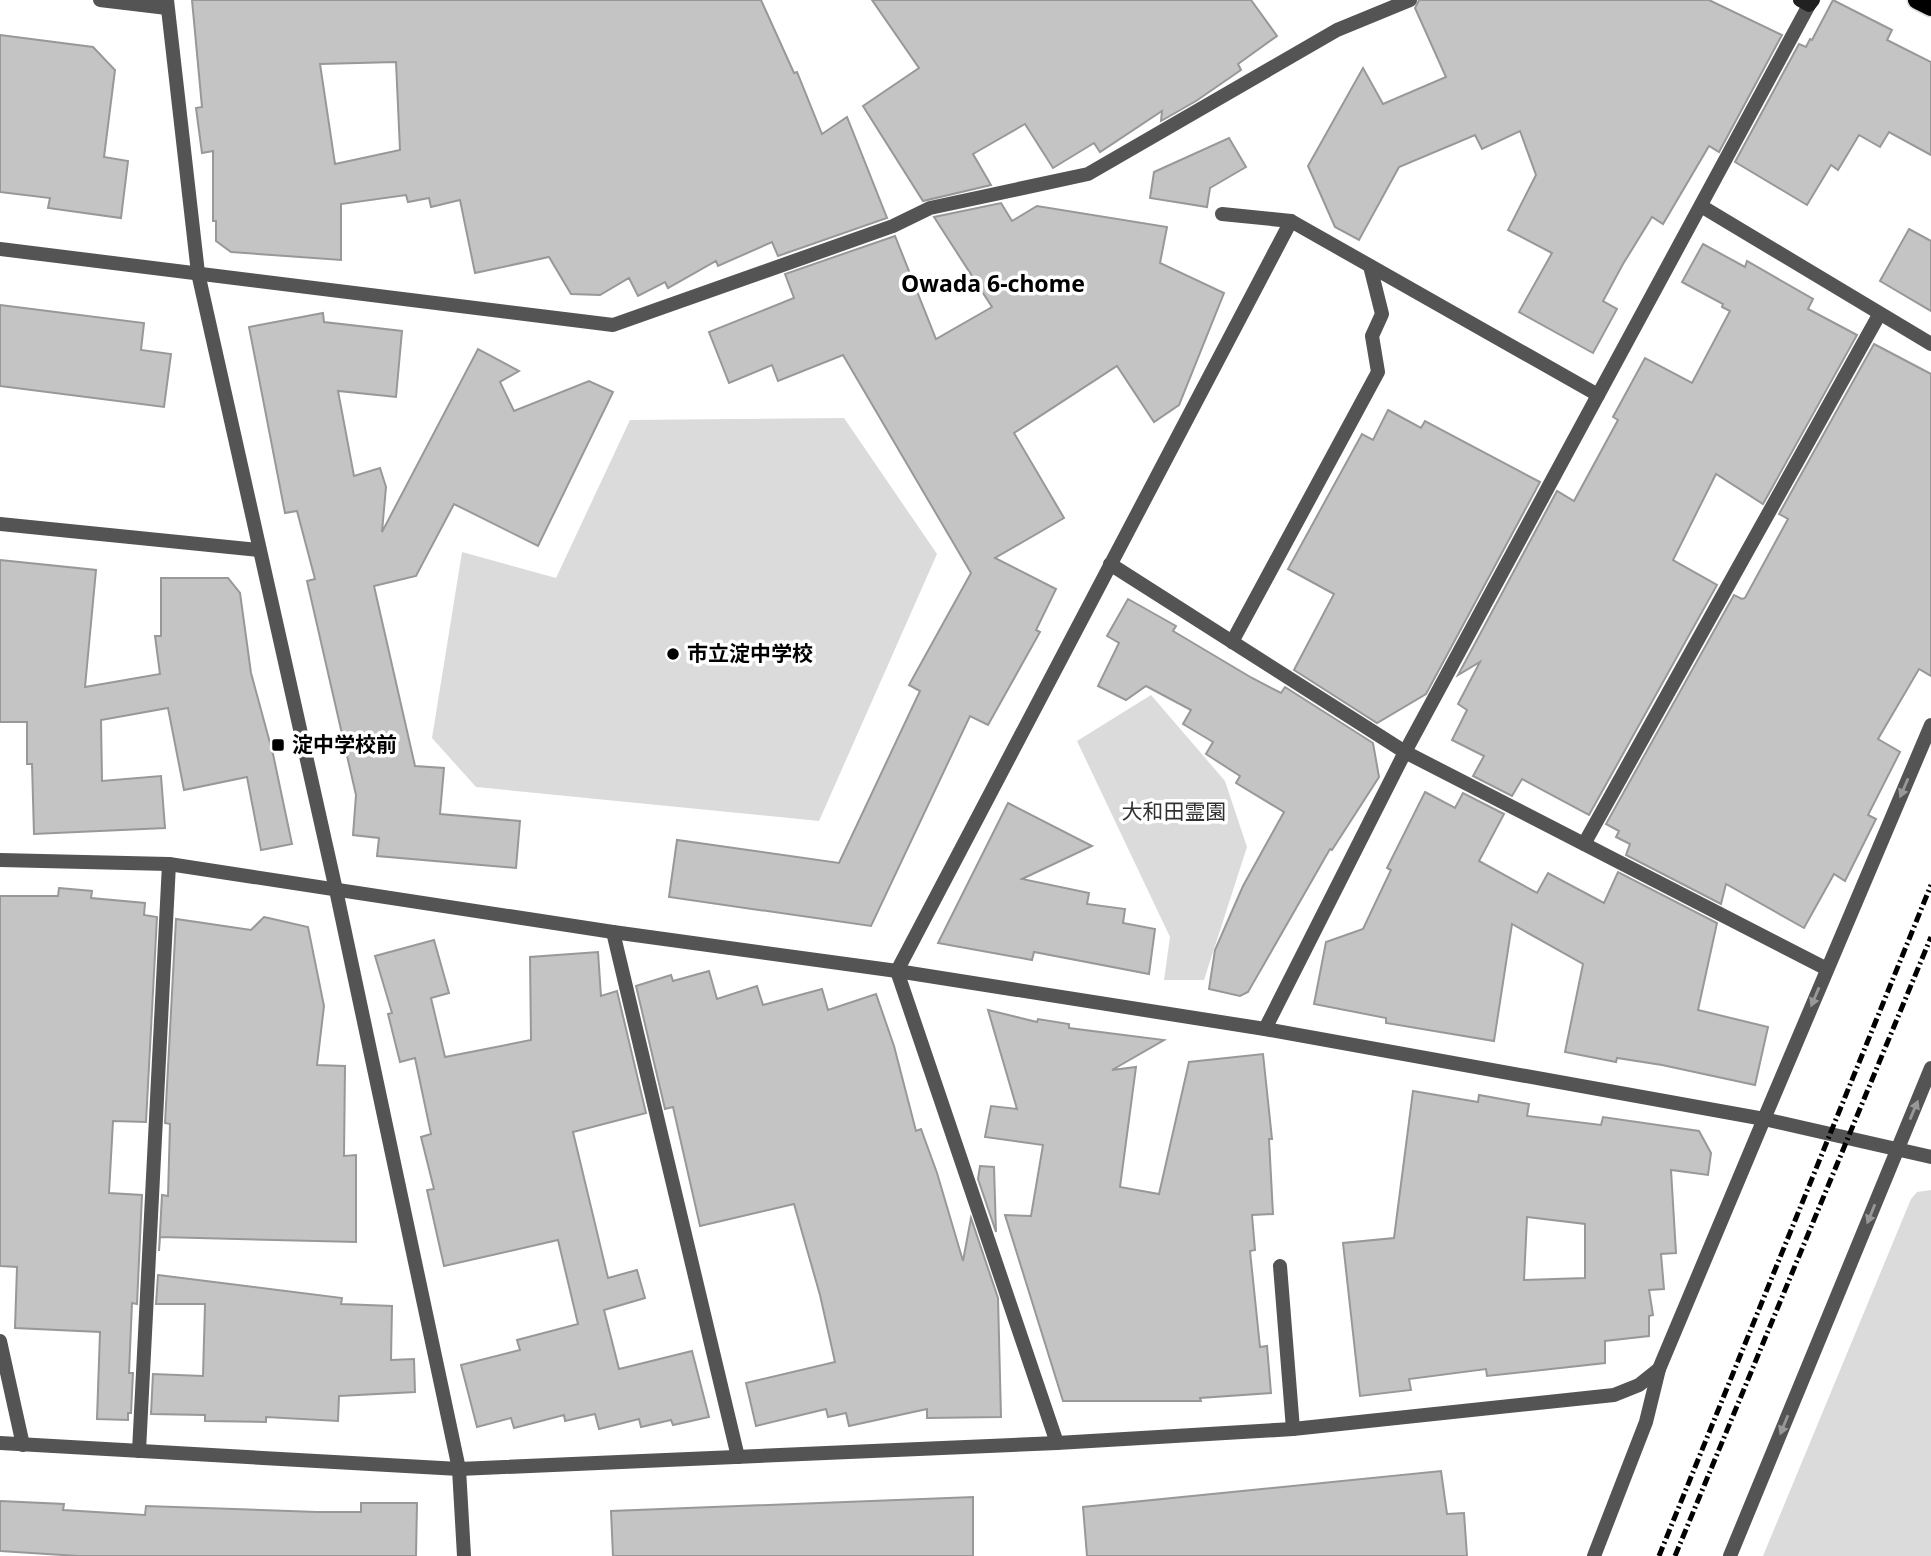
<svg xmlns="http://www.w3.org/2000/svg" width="1931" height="1556" font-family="'Noto Sans','Noto Sans JP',sans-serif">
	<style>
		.green { fill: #dbdbdb }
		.building { fill: #c4c4c4; stroke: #989898; stroke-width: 2; fill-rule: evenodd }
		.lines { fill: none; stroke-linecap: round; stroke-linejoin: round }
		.primary-casing { stroke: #dbdbdb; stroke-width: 21 }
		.minor { stroke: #545454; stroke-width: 14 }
		.tertiary { stroke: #545454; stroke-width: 14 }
		.secondary { stroke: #212121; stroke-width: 14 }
		.primary { stroke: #000; stroke-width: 18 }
		.rail { stroke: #000; stroke-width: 5; stroke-dasharray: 10 3.5 2 3.5; stroke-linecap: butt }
		.oneway { fill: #989898 }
		.poi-dot { fill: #000; stroke: #fff; stroke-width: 2.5 }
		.labels { text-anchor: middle; stroke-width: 7; stroke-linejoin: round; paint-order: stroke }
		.poi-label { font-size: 21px; font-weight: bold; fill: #000; stroke: #fff; text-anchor: start }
		.park-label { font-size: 21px; fill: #323232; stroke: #fff }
		.neighbourhood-label { font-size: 23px; font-weight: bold; fill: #000; stroke: #fff }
	</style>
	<rect width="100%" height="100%" fill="#fff"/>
	<g class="green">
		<path d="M844,418L937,554L819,821L476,787L432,738L462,552L556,578L630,420Z"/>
		<path d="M1151,695L1225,781L1247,847L1204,980H1164L1170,937L1077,741Z"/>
		<path d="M1931,1190V1556H1763L1911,1199L1917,1192Z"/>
	</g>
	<g class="building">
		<path d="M192,0H761L794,73L797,72L822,134L847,117L887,218L778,256L772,242L718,266L716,261L668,288L665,282L638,296L629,278L600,295L571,294L549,257L475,273L460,200L431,207L429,198L408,202L406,195L341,204V260L231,252L216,241V221H213V151L202,153L196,108L202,107ZM396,62L400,150L335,164L320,64Z"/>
		<path d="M872,0H1251L1277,36L1238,64L1241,70L1196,101L1161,121L1162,111L1100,152L1094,143L1053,168L1025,124L973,154L991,185L923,201L863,106L919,68Z"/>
		<path d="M1419,0H1709L1782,35L1719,152L1709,146L1663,224L1652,217L1623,264L1603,301L1617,309L1593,353L1519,312L1552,253L1508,230L1536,175L1520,131L1482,149L1475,135L1399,167L1359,240L1335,227L1308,166L1363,68L1383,104L1446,77L1415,8Z"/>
		<path d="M1833,0L1892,30L1887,40L1931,62V155L1889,132L1880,147L1859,135L1838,170L1831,165L1807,205L1735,162L1799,44L1806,47L1810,39L1812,40Z"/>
		<path d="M0,35L93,47L115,70L104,157L128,161L121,218L48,208L50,198L0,192Z"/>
		<path d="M1229,138L1246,167L1210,188L1207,207L1150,198L1154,172Z"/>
		<path d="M1001,203L1012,221L1037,206L1167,227L1160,263L1224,293L1179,405L1154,422L1117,366L1014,433L1064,518L995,558L1056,589L1036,630L1040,632L988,725L970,716L871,926L669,897L677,840L839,863L920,691L909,685L971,573L843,355L778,381L772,365L729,383L709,332L794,298L785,274L895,236L936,339L992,307L934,217Z"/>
		<path d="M1909,229L1931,241V311L1880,281Z"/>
		<path d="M1703,244L1745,267L1747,261L1813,299L1808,309L1857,335L1763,504L1716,474L1673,560L1717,585L1589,815L1522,779L1512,796L1473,776L1484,756L1452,740L1467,710L1458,704L1480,662L1458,675L1557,491L1574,501L1618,420L1613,417L1645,358L1692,383L1730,311L1722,307L1723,304L1682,282Z"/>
		<path d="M0,305L144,323L141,350L171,354L164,407L0,386Z"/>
		<path d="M323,313L324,322L402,331L396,397L338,391L354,476L380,468L386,487L382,532L478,349L519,371L500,382L514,411L589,381L613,392L538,546L454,504L416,576L374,586L415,766L444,768L440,814L520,821L516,868L377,856L379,838L353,835L356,795L307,581L315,579L297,511L285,513L249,327Z"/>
		<path d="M1874,344L1931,374V676L1919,669L1878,739L1900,752L1868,815L1876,819L1845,881L1834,874L1804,928L1726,884L1721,904L1626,855L1630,844L1616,837L1619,831L1606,824L1734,595L1742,599L1745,598L1788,519L1779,514Z"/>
		<path d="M1388,410L1421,428L1425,421L1540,482L1426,694L1377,723L1294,670L1334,594L1288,569L1362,434L1373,440Z"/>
		<path d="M0,560L96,570L85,687L160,674L155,636H161V578H228L240,593L251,673L273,754L292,844L261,850L247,777L184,790L168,708L101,720L102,781L161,776L165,828L34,834L32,764H27V722H0Z"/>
		<path d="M1128,599L1176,626L1173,631L1252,678L1281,693L1285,687L1373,743L1379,777L1332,850L1330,849L1248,992L1240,996L1209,989L1215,950L1243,886L1284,812L1236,783L1240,776L1206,754L1213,742L1183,724L1191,710L1146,686L1126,700L1098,686L1119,643L1107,636Z"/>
		<path d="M1425,792L1455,808L1463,793L1504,814L1479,861L1537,893L1548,873L1604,903L1618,872L1717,923L1698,1010L1768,1027L1755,1085L1662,1065L1617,1058L1616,1062L1565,1052L1583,964L1512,924L1494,1041L1386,1023V1018L1314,1004L1326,942L1363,929L1391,870L1387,868Z"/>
		<path d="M1008,803L1092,846L1022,879L1089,893L1087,904L1125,909L1123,923L1155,929L1149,974L1034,952L1032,960L938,943Z"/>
		<path d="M59,888L92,891L91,898L145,903L144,915L157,917L146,1122L113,1121L109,1193L142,1195L137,1304L132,1303L129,1373H133L131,1413H128V1420L97,1419L100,1332L15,1328L17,1267L0,1266V896H58Z"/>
		<path d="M264,917L308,927L324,1006L317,1065L345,1066L344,1156L356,1155V1242L160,1237L159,1251L162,1195L168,1196L170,1124L165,1123L176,919L251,930Z"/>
		<path d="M434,940L449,993L431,998L445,1057L531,1040L530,957L598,952L601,996L617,991L646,1113L573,1132L608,1278L637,1270L645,1298L604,1310L619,1369L692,1351L709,1417L673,1425L671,1420L641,1427L639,1419L599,1429L595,1414L565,1421L564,1415L514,1428L511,1418L477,1427L461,1365L520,1350L517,1340L578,1324L558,1240L444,1266L427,1190L434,1189L421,1137L431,1134L415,1058L400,1062L388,1014L392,1013L375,956Z"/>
		<path d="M709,971L717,999L757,986L763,1005L822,989L828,1010L876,994L894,1046L916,1131L921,1129L937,1173L963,1261L971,1218L998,1298L1001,1417L927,1418V1409L849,1426L846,1413L828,1417L826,1409L756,1426L746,1383L835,1362L820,1295L794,1204L700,1226L673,1107L665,1109L636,986L671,975L673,981Z"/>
		<path d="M988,1010L1037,1022L1038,1019L1069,1024V1028L1164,1040L1112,1070L1136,1067L1120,1187L1159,1194L1189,1062L1263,1054L1272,1139H1269L1273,1214L1252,1215L1255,1250L1250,1251L1260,1347L1267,1346L1271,1393L1200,1398L1201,1401H1063L1005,1215L1031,1216L1043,1145L985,1137L991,1106L1017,1109Z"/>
		<path d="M1413,1091L1478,1102L1479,1095L1529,1104L1527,1116L1601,1125L1603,1117L1699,1131L1711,1153L1708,1175L1671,1170L1676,1253L1661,1254L1664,1289L1649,1290L1653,1315L1649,1316V1336L1605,1341V1363L1487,1376L1486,1369L1409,1379L1411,1390L1360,1396L1343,1243L1394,1238ZM1527,1217L1585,1224V1278L1524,1280Z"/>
		<path d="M980,1166L994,1167L996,1232L978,1179Z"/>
		<path d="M158,1275L342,1298L341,1304L392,1306L391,1360L414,1359L415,1392L339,1396L338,1421L266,1417V1422L205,1421V1415L151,1414L153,1374L203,1376L205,1304H156Z"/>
		<path d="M1441,1471L1447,1514L1464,1513L1467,1556H1087L1083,1507Z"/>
		<path d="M973,1497V1556H613L611,1511Z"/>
		<path d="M0,1501L64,1504L63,1510L145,1515L146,1506L317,1512H361V1503H417L416,1556H78L0,1551Z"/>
	</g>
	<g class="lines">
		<defs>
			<path id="primary" d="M1917,0L1931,7"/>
		</defs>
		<use href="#primary" class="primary-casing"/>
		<g class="minor">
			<path d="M100,0L167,8"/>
			<path d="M1701,206L1931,344"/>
			<path d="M1222,214L1291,221L1598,395"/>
			<path d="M0,249L613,325L893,226L930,208L1088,174L1337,30L1410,0"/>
			<path d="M0,524L259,550"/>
			<path d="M1110,564L1405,752L1827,969"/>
			<path d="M1232,642L1378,372L1372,336L1382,314L1370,266"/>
			<path d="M1931,725L1764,1119L1931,1157"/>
			<path d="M1584,844L1879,315"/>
			<path d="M613,932L738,1457"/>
			<path d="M1265,1029L1405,752L1809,5"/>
			<path d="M1280,1266L1293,1429"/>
			<path d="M0,1341L23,1445"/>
			<path d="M1057,1443L897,971L1291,221"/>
			<path d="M139,1451L169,864"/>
			<path d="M459,1469L464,1556"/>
			<path d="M1594,1556L1646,1422L1659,1369"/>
			<path d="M1730,1556L1931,1068"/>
		</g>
		<g class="tertiary">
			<path d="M167,0L198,273L336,890L459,1469"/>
			<path d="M0,860L169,864L613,932L897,971L1265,1029L1764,1119L1659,1369L1639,1385L1614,1395L1293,1429L1057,1443L459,1469L0,1443"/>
		</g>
		<path class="secondary" d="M1800,0L1809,5L1813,0"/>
		<use href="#primary" class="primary"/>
		<g class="rail">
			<path d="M1659,1556L1931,885"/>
			<path d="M1675,1556L1931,937"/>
		</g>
	</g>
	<defs><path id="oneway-solid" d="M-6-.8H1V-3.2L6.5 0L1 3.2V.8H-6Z" transform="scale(1.75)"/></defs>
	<g class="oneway">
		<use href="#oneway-solid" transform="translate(1904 788) rotate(113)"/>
		<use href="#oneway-solid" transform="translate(1815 997) rotate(113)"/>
		<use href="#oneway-solid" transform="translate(1914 1110) rotate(-67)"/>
		<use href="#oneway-solid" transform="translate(1871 1214) rotate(112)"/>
		<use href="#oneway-solid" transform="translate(1784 1425) rotate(112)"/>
	</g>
	<g class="poi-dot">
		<circle cx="673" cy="654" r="7"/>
		<rect x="271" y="738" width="14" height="14" rx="3.5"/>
	</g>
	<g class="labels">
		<g class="poi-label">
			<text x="687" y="661">市立淀中学校</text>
			<text x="292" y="752">淀中学校前</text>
		</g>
		<g class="park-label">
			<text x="1174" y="819">大和田霊園</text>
		</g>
		<g class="neighbourhood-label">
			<text x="993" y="292">Owada 6-chome</text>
		</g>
	</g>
</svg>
